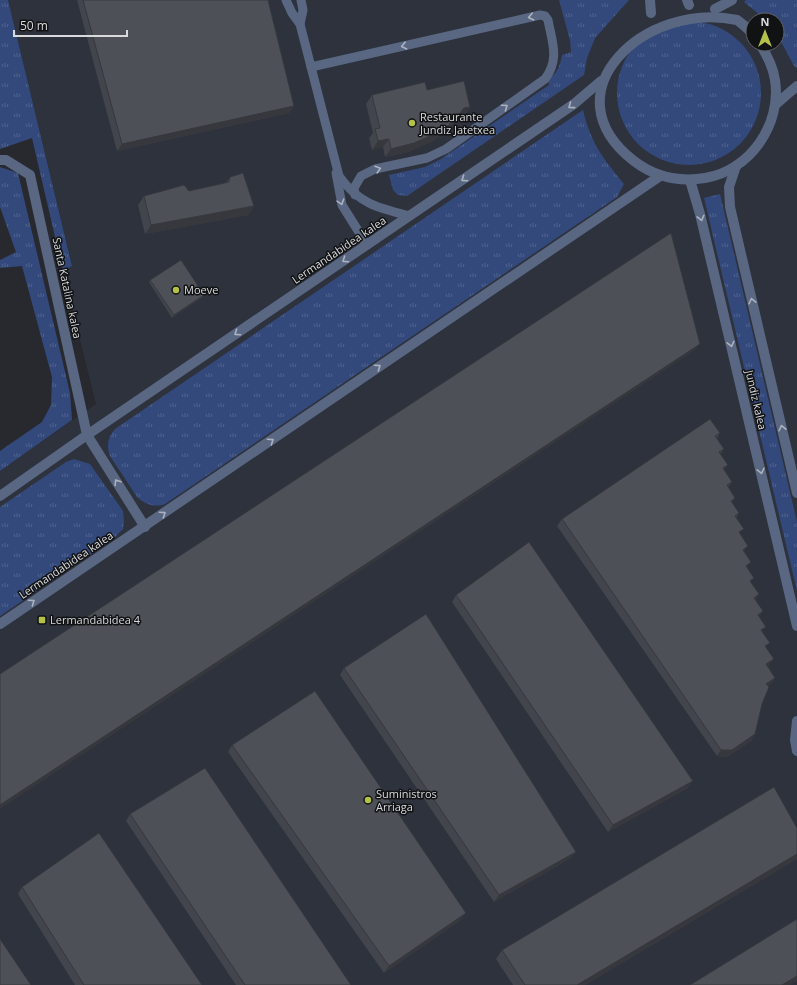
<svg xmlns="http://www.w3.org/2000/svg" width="797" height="985" font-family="'Open Sans',sans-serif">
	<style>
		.built { fill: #2d323d; fill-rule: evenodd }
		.grass { fill: url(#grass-tufts) }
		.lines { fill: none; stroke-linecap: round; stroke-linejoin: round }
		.service { stroke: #596783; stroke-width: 9 }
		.minor { stroke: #596783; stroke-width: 10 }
		.tertiary { stroke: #596783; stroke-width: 10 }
		.wall { fill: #42454b }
		.shaded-wall { fill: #36383d }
		.building { fill: #4d5057; stroke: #36383d }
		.oneway { stroke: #acb2be }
		.poi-dot { fill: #b5c249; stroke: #111214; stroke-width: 1.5 }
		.labels { text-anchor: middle; stroke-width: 3; stroke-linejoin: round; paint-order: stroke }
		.poi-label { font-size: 11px; fill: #d8dadd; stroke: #111214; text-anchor: start }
		.street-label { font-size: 11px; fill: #d8dadd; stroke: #111214 }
	</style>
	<defs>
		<pattern id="grass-tufts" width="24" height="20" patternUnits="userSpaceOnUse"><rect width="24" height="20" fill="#33497c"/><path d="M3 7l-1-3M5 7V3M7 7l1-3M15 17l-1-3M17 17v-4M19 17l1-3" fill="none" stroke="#50638e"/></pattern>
	</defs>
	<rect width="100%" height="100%" fill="#27292f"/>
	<path class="built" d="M8,0H797V985H0V471L96,404L63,271L72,265ZM753,20H777V44H753Z"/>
	<g class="grass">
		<path d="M0,0H8L72,266L63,271L32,138L0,149Z"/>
		<path d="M559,0H629L595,38L587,58L584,75L407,196L398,195L393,190L389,175L425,167L441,159L549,85L548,80C557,73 560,67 562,55L571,52L570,40Z"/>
		<path d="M746,0H797V68L794,66L777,34V20H766L744,2Z"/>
		<circle cx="689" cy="93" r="72"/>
		<path d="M583,110C591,144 603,158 624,184L617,197L165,504C154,508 145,504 137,497L110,456C106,445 108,437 115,429Z"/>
		<path d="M0,167L18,173L70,393L72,420L0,471V451L42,422L51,405L52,377L22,266L0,268V260L16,252L0,207Z"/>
		<path d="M720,194L797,522V591L704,198Z"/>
		<path d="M74,459L90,464L123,511L124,522L123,529L114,538L0,616V507L66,462Z"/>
	</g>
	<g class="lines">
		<g class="service">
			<path d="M286,0L292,13L300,24"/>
			<path d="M301,0L303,10L300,24L339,176C359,204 378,208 410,216"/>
			<path d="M311,67L540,15L545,16L548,20C552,42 560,59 545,79L446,149L427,158L375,169L361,176L354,188L355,195"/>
			<path d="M336,173L342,205L367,245"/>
		</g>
		<g class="minor">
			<path d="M650,0L651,13"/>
			<path d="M687,0L689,5"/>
			<path d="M0,160H6L30,175L87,435L145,527"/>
			<path d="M736,166L729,187L730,207L797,493"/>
			<path d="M690,180L700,214L797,626"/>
			<path d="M797,721L795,740L797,751"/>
		</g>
		<g class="tertiary">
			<path d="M715,9L732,0"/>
			<path d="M753,34C748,29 743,24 737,20C645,0 546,93 634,161C655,177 680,182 705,178C750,171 782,124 775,80C773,67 767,55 760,44"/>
			<path d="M775,105L797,86"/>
			<path d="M0,496L87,435L574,104L601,81"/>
			<path d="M0,624L660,176"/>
		</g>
	</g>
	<g class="wall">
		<path d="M77,0H268L294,106L289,113L117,151Z"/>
		<path d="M427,90L470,107L464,116L458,117L448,130L433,141L408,152L385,157L383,147L372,150L369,138L373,133L366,104L372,95Z"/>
		<path d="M230,177L254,206L248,215L145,234L138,205L144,196L189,191L226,183Z"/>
		<path d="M150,280L204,295L203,297L172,318L149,282Z"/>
		<path d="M720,433L717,438L724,449L720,454L728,465L724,470L732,482L728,487L735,498L732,502L739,513L736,518L740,534L751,583L759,594L755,599L763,611L759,617L766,648L769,666H768L775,678L771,684L768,686L762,704L755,734L751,741L727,757L717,756L557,526L562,519Z"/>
		<path d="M456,595L688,788L608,832L452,602Z"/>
		<path d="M344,668L576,852L571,858L494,902L340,675Z"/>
		<path d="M232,745L461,920L384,973L228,752Z"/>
		<path d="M130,814L351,985H236L126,821Z"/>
		<path d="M797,828V859L585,985H513L496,959L502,950Z"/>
		<path d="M22,887L202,985H75L18,894Z"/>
	</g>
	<g class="shaded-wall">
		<path d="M294,106L289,113L117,151L122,144Z"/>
		<path d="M470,107L464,116L458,117L448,130L433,141L408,152L385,157L391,149L464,108Z"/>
		<path d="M389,139L383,147L372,150L378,141Z"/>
		<path d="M254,206L248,215L145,234L151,225Z"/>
		<path d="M204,295L203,297L172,318L174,315Z"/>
		<path d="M700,344L695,350L0,809V805Z"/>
		<path d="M728,465L723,471V468Z"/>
		<path d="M748,546L744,552L743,550Z"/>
		<path d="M763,611L758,618V615Z"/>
		<path d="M774,659L769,666L762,671L766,664Z"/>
		<path d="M775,678L771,684L762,690L766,684Z"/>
		<path d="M755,734L751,741L727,757L717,756L721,750Z"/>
		<path d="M693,781L688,788L608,832L613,825Z"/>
		<path d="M576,852L571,858L494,902L499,895Z"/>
		<path d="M797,854V859L585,985H577Z"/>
		<path d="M466,913L461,920L384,973L389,966Z"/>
		<path d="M797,976V981L790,985H782Z"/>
	</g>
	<g class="building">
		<path d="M83,0H268L294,106L122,144Z"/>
		<path d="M464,81L470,107L464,108L454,121L439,132L414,143L391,149L389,139L378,141L375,129L380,128L372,95L425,82L427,90Z"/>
		<path d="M243,173L254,206L151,225L144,196L184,185L189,191L229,182L230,177Z"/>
		<path d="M671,233L700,344L0,805V674Z"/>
		<path d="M181,260L204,295L174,315L150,280Z"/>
		<path d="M710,419L720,433L715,436L724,449L719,452L728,465L723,468L732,482L727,485L735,498L731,501L739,513L735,516L744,529L739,532L748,546L743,550L751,562L746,566L754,578L750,581L759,594L754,598L763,611L758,615L766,627L761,630L770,643L765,646L774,659L766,664L775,678L766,684L769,687L762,704L755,734L732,750H721L562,519Z"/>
		<path d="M529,542L693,781L613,825L456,595Z"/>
		<path d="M426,614L576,852L499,895L344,668Z"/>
		<path d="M315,691L466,913L389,966L232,745Z"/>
		<path d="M205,768L351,985H245L130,814Z"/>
		<path d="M774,787L797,828V854L577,985H525L502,950Z"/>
		<path d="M99,833L202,985H84L22,887Z"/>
		<path d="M797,919V976L782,985H690Z"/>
		<path d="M0,939L31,985H0Z"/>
	</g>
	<defs><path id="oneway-chevron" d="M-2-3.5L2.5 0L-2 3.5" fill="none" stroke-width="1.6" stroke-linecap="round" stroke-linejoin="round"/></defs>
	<g class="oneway">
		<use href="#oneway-chevron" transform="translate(531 17) rotate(167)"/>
		<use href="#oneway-chevron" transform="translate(404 46) rotate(167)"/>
		<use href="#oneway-chevron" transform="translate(571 106) rotate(144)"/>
		<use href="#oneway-chevron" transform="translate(505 107) rotate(-35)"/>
		<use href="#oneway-chevron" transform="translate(378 169) rotate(-17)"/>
		<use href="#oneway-chevron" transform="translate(464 179) rotate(146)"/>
		<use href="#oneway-chevron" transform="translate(341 202) rotate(72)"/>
		<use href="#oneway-chevron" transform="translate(701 218) rotate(76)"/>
		<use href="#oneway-chevron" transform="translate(345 260) rotate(146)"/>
		<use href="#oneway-chevron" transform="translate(752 301) rotate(-103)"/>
		<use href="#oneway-chevron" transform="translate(237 333) rotate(146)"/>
		<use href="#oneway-chevron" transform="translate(731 344) rotate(77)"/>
		<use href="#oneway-chevron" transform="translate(378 367) rotate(-34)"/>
		<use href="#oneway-chevron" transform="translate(782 428) rotate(-103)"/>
		<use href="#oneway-chevron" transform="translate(271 441) rotate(-34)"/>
		<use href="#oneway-chevron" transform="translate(761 471) rotate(77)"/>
		<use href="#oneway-chevron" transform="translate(117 482) rotate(-122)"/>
		<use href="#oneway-chevron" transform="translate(163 514) rotate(-34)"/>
		<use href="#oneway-chevron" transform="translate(32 602) rotate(-34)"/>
	</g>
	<g class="poi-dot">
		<circle cx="412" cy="123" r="4"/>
		<circle cx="176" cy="290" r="4"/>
		<rect x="38" y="616" width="8" height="8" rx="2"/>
		<circle cx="368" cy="800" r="4"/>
	</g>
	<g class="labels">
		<g class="poi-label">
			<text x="420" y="121">Restaurante<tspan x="420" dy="13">Jundiz Jatetxea</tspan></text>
			<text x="184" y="294">Moeve</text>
			<text x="50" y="624">Lermandabidea 4</text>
			<text x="376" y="798">Suministros<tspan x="376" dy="13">Arriaga</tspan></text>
		</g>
		<g class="street-label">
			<text transform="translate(339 250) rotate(-34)" y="4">Lermandabidea kalea</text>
			<text transform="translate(67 288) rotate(78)" y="4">Santa Katalina kalea</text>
			<text transform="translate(756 400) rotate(77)" y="4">Jundiz kalea</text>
			<text transform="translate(66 565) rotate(-34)" y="4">Lermandabidea kalea</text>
		</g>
	</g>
	<g transform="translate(765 32)"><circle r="19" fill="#111214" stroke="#616264"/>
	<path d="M0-3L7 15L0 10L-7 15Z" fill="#b5c249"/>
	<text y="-6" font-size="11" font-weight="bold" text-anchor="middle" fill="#d8dadd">N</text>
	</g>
	<path d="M14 30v6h113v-6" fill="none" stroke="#d8dadd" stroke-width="2"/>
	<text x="20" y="30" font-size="12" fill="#d8dadd" stroke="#111214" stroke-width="3" paint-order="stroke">50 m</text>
</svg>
